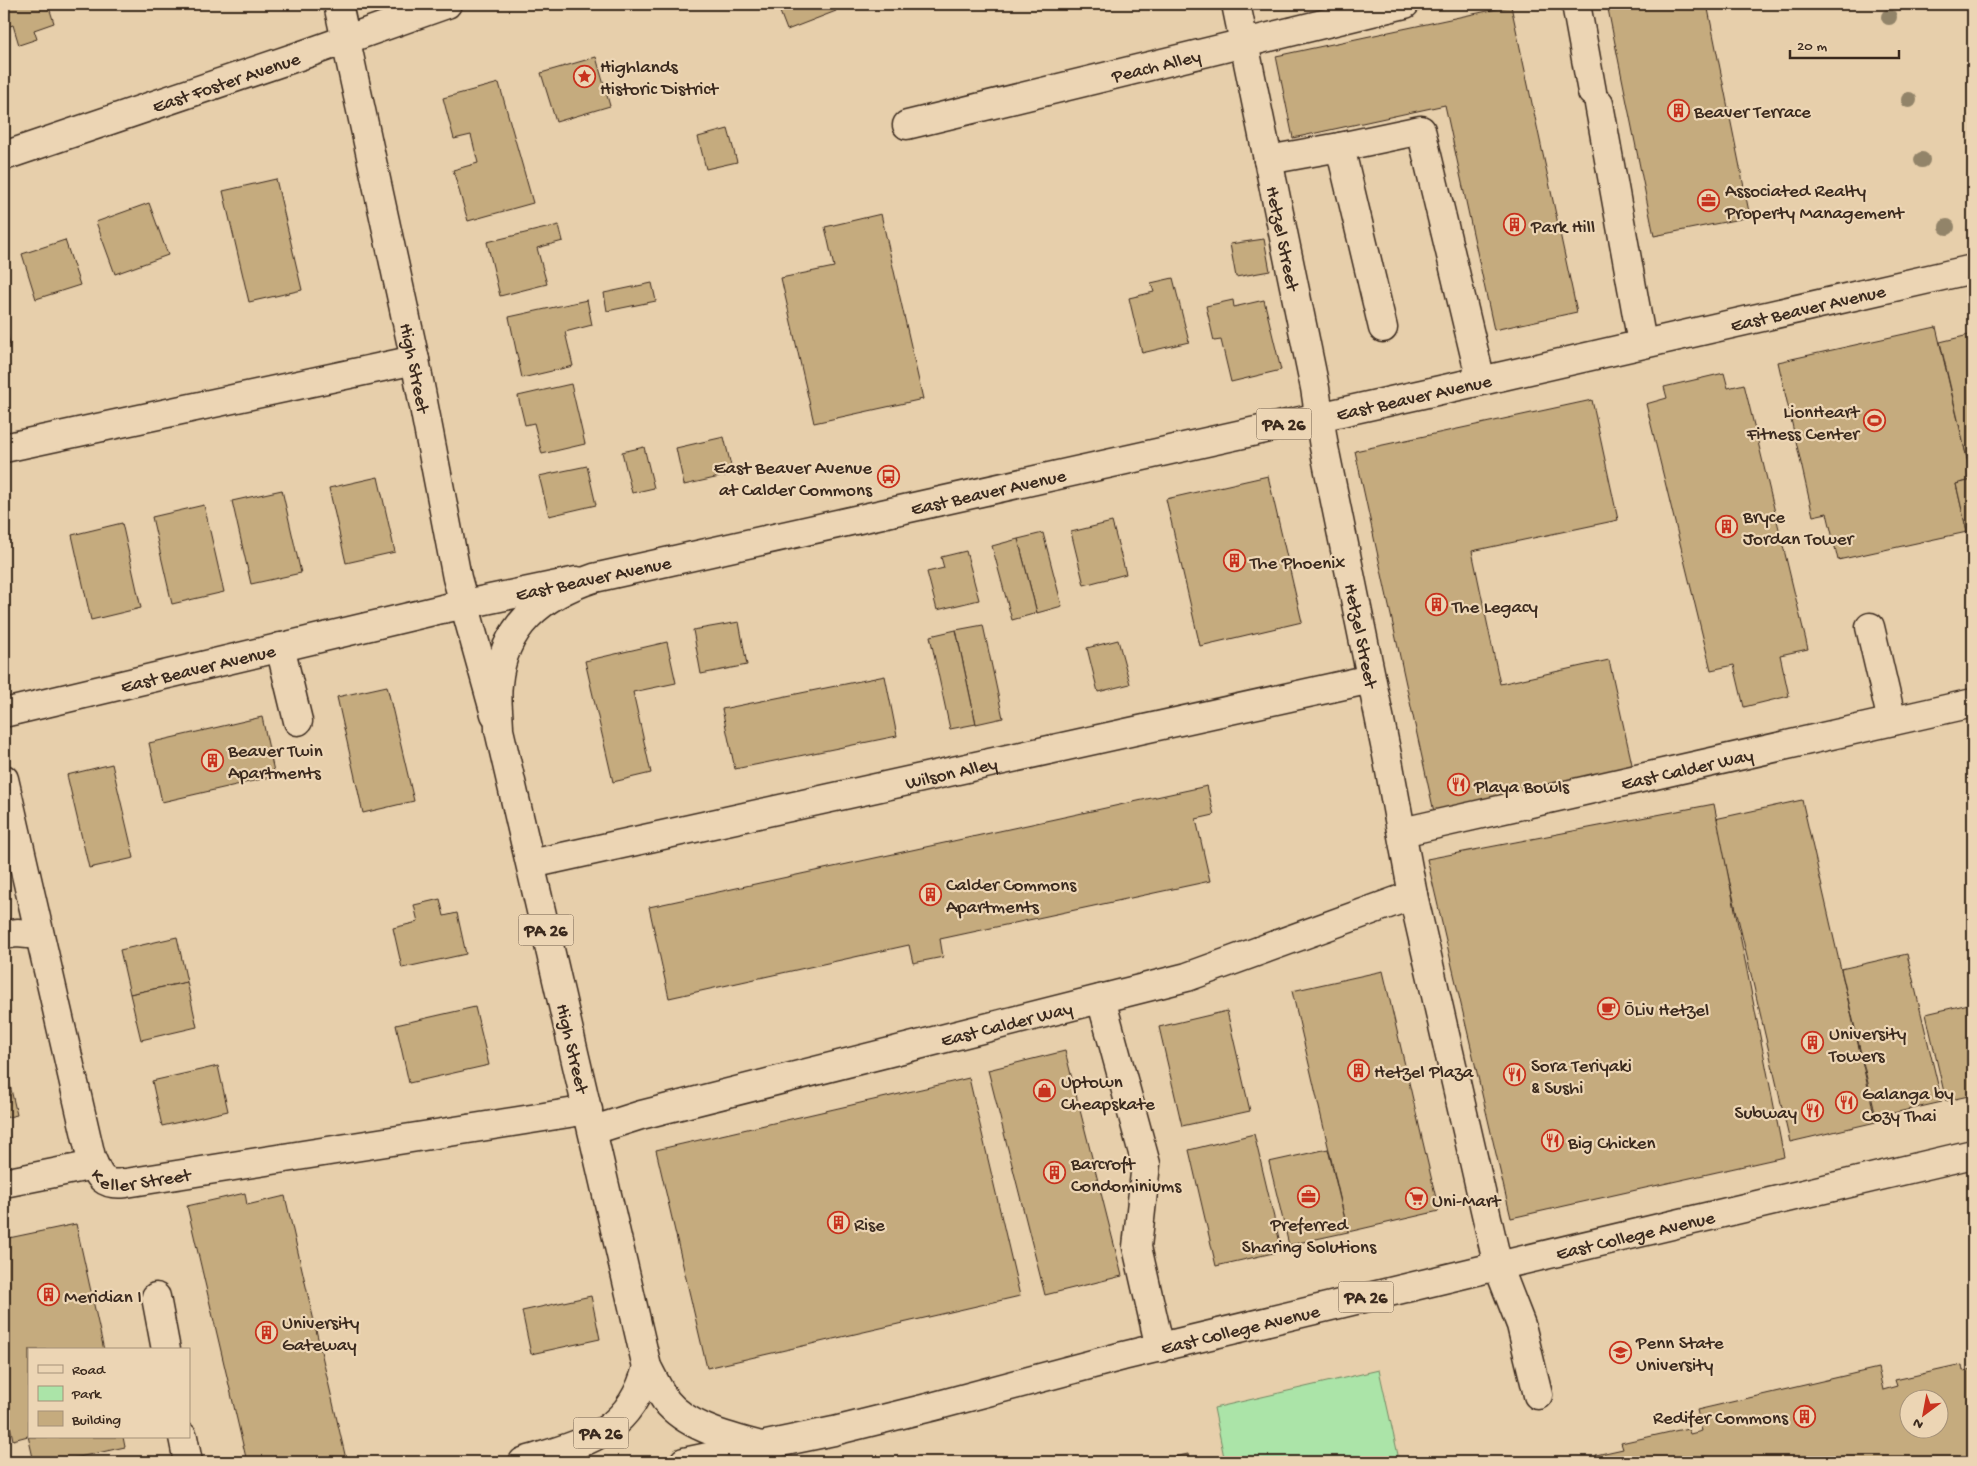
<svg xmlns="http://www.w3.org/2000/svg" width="1977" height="1466" font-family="'Gochi Hand',sans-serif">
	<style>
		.green { fill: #abe4a8; stroke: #738763 }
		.building { fill: #c5ab7e; stroke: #3b2a1e; fill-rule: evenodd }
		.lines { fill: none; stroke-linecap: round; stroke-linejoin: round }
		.minor-casing { stroke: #3b2a1e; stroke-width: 31 }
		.major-casing { stroke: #3b2a1e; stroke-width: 31 }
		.minor { stroke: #ecd5b4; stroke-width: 28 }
		.major { stroke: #ecd5b4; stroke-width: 28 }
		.tree { fill: #928469 }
		.labels { text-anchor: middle; stroke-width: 4.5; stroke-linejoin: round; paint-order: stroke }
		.shield { fill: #ecd5b4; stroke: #705d4b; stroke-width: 1 }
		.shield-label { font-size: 18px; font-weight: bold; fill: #3b2a1e }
		.street-label { font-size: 19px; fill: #3b2a1e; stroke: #ecd5b4 }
		.poi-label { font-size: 19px; fill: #3b2a1e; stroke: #ecd5b4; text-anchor: start }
	</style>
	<rect width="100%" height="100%" fill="#e7cfab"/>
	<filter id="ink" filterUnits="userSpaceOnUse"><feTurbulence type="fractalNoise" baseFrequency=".02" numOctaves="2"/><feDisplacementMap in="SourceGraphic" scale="10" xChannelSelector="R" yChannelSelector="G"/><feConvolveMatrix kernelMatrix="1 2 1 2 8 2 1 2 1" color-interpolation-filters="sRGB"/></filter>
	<g filter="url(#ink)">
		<path class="green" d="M1379,1370L1398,1455L1395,1462H1225L1214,1408Z"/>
		<g class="building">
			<path d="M4,4H48L54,23L34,30L37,39L19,45L13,25L4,28Z"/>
			<path d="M777,4H834L836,11L787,30Z"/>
			<path d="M1607,4H1707L1750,217L1654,236Z"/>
			<path d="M1511,6L1577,312L1494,330L1445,105L1293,138L1276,56Z"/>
			<path d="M596,57L610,106L556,122L541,73Z"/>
			<path d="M499,83L533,203L468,221L453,170L478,163L471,135L454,139L443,98Z"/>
			<path d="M728,129L737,162L706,169L698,137Z"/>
			<path d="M276,179L302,290L249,302L223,191Z"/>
			<path d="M149,203L168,255L115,274L96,222Z"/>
			<path d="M881,214L923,399L814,423L781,278L834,267L825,227Z"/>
			<path d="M559,225L563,241L537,248L547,284L500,296L487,242Z"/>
			<path d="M1264,239L1270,271L1236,277L1230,244Z"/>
			<path d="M65,240L80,285L36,299L22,254Z"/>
			<path d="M1173,278L1189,342L1142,353L1129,298L1154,292L1151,283Z"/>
			<path d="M652,283L656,301L607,311L604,293Z"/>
			<path d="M587,300L592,325L565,332L573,366L522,378L509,317Z"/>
			<path d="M1233,300L1234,307L1264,300L1281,370L1231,382L1221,340L1214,341L1206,306Z"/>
			<path d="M4,321L10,344L4,346Z"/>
			<path d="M1936,327L1972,480L1956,484L1967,532L1838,560L1827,513L1813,516L1778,362Z"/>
			<path d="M1973,334V530L1967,532L1956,484L1972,480L1940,342Z"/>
			<path d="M1724,373L1728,388L1744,384L1808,649L1780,655L1789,696L1744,707L1734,665L1711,670L1646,404L1667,398L1664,387Z"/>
			<path d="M571,384L585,444L542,454L534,423L525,425L518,396Z"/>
			<path d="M1592,400L1618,520L1472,551L1500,684L1609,660L1633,769L1434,812L1355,451Z"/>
			<path d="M724,437L733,474L684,485L676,448Z"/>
			<path d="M644,447L654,488L632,493L622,452Z"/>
			<path d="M587,466L596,505L549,516L539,476Z"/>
			<path d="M1268,476L1302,622L1200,646L1166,499Z"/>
			<path d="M378,477L395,552L346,563L329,488Z"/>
			<path d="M282,490L301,573L251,584L232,501Z"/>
			<path d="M204,505L224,592L172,604L152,517Z"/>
			<path d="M1112,522L1126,574L1084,585L1071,532Z"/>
			<path d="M122,523L141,608L91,620L72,535Z"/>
			<path d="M1043,533L1062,606L1037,613L1018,539Z"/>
			<path d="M1018,539L1037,613L1012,620L992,546Z"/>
			<path d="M966,551L979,600L937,610L927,572L944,568L941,557Z"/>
			<path d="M739,622L747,665L701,674L693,630Z"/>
			<path d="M983,625L1003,718L976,724L956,630Z"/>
			<path d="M956,630L976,724L950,729L930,636Z"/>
			<path d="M1118,640L1130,684L1098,692L1087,648Z"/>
			<path d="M667,642L676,683L633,692L651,773L613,782L585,661Z"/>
			<path d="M885,676L897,736L735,769L722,709Z"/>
			<path d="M387,686L414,801L363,813L337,697Z"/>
			<path d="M262,717L275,776L162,802L149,743Z"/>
			<path d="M112,764L134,858L89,868L67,775Z"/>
			<path d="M1207,786L1214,815L1196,819L1210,881L940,939L943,957L913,963L909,945L669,998L649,907Z"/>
			<path d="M1802,800L1876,1122L1790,1142L1715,819Z"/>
			<path d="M1714,804L1784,1157L1511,1218L1427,859Z"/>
			<path d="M440,899L444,916L457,913L466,954L402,968L393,928L418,922L414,905Z"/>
			<path d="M177,937L187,982L130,994L120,950Z"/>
			<path d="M1907,954L1942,1102L1876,1117L1841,969Z"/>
			<path d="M1383,971L1439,1211L1348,1232L1292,991Z"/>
			<path d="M187,982L197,1027L141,1040L130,994Z"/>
			<path d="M1973,1003V1095L1946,1101L1926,1014Z"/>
			<path d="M475,1007L489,1065L409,1083L396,1025Z"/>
			<path d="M1227,1011L1250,1111L1182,1126L1159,1027Z"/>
			<path d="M1065,1051L1122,1276L1045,1295L988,1070Z"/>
			<path d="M4,1059L17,1115L4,1118Z"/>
			<path d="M218,1066L228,1111L162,1126L152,1081Z"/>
			<path d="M969,1078L1020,1296L707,1368L656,1150Z"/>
			<path d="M1254,1134L1282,1251L1216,1266L1189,1150Z"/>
			<path d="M1328,1149L1348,1232L1289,1245L1269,1162Z"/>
			<path d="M245,1193L247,1205L285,1196L346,1459L330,1462H247L187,1206Z"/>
			<path d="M76,1224L104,1350H29V1437H123L125,1447L56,1462H34L28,1436L13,1440L4,1397V1239Z"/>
			<path d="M591,1296L600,1339L531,1354L522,1311Z"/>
			<path d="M1962,1365L1963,1371L1973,1369V1462H1598L1596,1455L1623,1449L1621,1443L1688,1428L1690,1434L1702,1431L1697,1410L1878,1368L1883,1390L1897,1386L1895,1380ZM1910,1398H1940V1428H1910Z"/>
			<path d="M1188,1454L1190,1462H1152Z"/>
		</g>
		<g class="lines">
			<defs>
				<g id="minor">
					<path id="s1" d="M338,4L415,360L457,578L495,714"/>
					<path id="s2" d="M1236,4L1315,388L1324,447L1387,755L1413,895L1498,1266L1521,1325L1538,1395"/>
					<path d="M1576,4L1592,92"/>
					<path d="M1599,104L1642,343"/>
					<path id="s3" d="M907,125L1405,4"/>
					<path id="s4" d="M4,156L308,53L447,4"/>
					<path d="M1268,160L1340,147"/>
					<path d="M1383,328L1340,147L1421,130L1481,381"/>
					<path d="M4,448L415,360"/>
					<path d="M1870,627L1892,721"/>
					<path d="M280,647L298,721"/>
					<path id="s5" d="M4,713L442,609L577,581"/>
					<path id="s6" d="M4,779L91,1157C99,1177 102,1186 126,1183L588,1110"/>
					<path id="s7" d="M1402,832L1973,703"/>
					<path id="s8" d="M531,864L1371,679"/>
					<path d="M4,935L17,933L39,935"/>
					<path d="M1101,999L1146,1164L1137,1247L1160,1348"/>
					<path id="s9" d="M594,1130L641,1115L1187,977L1413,895"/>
					<path d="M4,1183L94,1165"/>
					<path d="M156,1297L166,1350"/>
					<path d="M183,1437L188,1462"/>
				</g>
				<g id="major">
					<path id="s10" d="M761,1446C729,1437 688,1428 666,1401C659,1391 653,1378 647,1367L499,730C499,715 496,699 498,684C503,626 542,595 594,578L1481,381L1973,269"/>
					<path d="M523,1462C582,1443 630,1435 647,1367"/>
					<path id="s11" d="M684,1462L834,1431L935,1406L1123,1356L1498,1266L1973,1154"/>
				</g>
			</defs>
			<use href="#minor" class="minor-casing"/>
			<use href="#major" class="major-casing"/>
			<use href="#minor" class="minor"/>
			<use href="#major" class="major"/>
		</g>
		<g class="tree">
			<circle cx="1889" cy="17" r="8"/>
			<circle cx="1909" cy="100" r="8"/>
			<circle cx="1922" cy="160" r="8"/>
			<circle cx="1947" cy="227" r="8"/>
		</g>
	</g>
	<defs>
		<symbol id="sight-ring" viewBox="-11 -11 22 22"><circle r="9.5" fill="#ecd5b4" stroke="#c8321e" stroke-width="1.5"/><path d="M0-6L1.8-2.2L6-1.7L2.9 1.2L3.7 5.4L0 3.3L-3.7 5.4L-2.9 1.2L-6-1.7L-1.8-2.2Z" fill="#c8321e"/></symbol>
		<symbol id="building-ring" viewBox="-11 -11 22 22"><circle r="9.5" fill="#ecd5b4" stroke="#c8321e" stroke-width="1.5"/><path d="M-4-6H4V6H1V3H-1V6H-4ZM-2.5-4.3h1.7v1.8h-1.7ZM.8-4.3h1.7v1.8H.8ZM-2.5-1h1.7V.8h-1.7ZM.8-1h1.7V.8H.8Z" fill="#c8321e"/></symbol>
		<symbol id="office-ring" viewBox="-11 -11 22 22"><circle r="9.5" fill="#ecd5b4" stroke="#c8321e" stroke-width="1.5"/><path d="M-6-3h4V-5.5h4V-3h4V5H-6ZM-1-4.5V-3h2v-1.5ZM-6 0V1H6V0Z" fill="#c8321e"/></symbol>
		<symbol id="stadium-ring" viewBox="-11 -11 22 22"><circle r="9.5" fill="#ecd5b4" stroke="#c8321e" stroke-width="1.5"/><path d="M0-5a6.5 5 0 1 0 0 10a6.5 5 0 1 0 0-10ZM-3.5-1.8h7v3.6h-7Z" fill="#c8321e"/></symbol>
		<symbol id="bus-ring" viewBox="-11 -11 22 22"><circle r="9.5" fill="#ecd5b4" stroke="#c8321e" stroke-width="1.5"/><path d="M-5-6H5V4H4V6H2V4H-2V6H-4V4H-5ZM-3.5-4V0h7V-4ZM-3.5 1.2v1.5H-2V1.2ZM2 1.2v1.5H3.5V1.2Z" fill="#c8321e"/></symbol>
		<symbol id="restaurant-ring" viewBox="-11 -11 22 22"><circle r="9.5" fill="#ecd5b4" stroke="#c8321e" stroke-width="1.5"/><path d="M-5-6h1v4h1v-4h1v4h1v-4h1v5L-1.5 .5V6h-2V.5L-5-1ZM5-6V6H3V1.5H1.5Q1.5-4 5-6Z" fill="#c8321e"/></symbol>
		<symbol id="cafe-ring" viewBox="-11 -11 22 22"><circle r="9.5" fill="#ecd5b4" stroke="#c8321e" stroke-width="1.5"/><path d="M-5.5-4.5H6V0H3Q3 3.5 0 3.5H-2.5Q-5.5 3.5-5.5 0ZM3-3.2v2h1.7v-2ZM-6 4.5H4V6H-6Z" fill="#c8321e"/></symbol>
		<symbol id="shop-ring" viewBox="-11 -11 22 22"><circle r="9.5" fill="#ecd5b4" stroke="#c8321e" stroke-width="1.5"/><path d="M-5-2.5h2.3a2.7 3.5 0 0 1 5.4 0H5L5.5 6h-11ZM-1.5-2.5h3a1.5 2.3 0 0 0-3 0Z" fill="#c8321e"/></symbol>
		<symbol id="supermarket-ring" viewBox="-11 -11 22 22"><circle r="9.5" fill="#ecd5b4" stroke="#c8321e" stroke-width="1.5"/><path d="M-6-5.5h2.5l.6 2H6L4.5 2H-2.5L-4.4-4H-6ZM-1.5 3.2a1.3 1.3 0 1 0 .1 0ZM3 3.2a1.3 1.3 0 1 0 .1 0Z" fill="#c8321e"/></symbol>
		<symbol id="university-ring" viewBox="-11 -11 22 22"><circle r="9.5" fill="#ecd5b4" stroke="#c8321e" stroke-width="1.5"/><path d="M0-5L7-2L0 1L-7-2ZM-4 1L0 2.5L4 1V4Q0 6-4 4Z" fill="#c8321e"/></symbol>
	</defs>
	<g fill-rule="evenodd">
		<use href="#sight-ring" x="572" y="64" width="25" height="25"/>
		<use href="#building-ring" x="1666" y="98" width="25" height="25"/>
		<use href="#office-ring" x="1696" y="188" width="25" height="25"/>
		<use href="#building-ring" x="1502" y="212" width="25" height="25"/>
		<use href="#stadium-ring" x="1862" y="408" width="25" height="25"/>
		<use href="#bus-ring" x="876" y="464" width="25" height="25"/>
		<use href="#building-ring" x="1714" y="514" width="25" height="25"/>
		<use href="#building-ring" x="1222" y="548" width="25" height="25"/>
		<use href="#building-ring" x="1424" y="592" width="25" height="25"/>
		<use href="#building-ring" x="200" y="748" width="25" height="25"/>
		<use href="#restaurant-ring" x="1446" y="772" width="25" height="25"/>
		<use href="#building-ring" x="918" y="882" width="25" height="25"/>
		<use href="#cafe-ring" x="1596" y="996" width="25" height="25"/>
		<use href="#building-ring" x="1800" y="1030" width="25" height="25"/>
		<use href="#building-ring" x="1346" y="1058" width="25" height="25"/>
		<use href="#restaurant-ring" x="1502" y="1062" width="25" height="25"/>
		<use href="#shop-ring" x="1032" y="1078" width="25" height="25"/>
		<use href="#restaurant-ring" x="1834" y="1090" width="25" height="25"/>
		<use href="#restaurant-ring" x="1800" y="1098" width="25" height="25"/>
		<use href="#restaurant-ring" x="1540" y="1128" width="25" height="25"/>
		<use href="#building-ring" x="1042" y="1160" width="25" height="25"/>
		<use href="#office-ring" x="1296" y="1184" width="25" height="25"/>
		<use href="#supermarket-ring" x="1404" y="1186" width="25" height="25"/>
		<use href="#building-ring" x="826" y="1210" width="25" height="25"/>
		<use href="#building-ring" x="36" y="1282" width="25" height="25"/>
		<use href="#building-ring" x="254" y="1320" width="25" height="25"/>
		<use href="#university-ring" x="1608" y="1340" width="25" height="25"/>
		<use href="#building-ring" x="1792" y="1404" width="25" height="25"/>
	</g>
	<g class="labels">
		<g class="shield">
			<rect x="1256.5" y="408.5" width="55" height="31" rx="4"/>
			<rect x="518.5" y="914.5" width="55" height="31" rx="4"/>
			<rect x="1338.5" y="1281.5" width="55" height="31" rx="4"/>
			<rect x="573.5" y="1417.5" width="55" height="31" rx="4"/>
		</g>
		<g class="shield-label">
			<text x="1284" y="430">PA 26</text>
			<text x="546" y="936">PA 26</text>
			<text x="1366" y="1303">PA 26</text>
			<text x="601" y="1439">PA 26</text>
		</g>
		<g class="street-label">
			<text dy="7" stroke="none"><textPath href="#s3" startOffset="256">Peach Alley</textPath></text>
			<text dy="7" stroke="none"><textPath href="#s4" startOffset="234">East Foster Avenue</textPath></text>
			<text dy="7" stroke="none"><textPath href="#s2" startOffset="239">Hetzel Street</textPath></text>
			<text dy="7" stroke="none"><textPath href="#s10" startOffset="2242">East Beaver Avenue</textPath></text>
			<text dy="7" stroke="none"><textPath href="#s1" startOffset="372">High Street</textPath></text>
			<text dy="7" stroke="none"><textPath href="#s10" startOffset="1838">East Beaver Avenue</textPath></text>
			<text dy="7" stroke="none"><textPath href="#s10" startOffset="1402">East Beaver Avenue</textPath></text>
			<text transform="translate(593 577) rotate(-12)" y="7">East Beaver Avenue</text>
			<text dy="7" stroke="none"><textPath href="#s2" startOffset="644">Hetzel Street</textPath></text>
			<text dy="7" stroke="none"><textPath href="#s5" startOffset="199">East Beaver Avenue</textPath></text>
			<text dy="7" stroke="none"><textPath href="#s7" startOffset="292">East Calder Way</textPath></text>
			<text dy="7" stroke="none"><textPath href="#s8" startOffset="430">Wilson Alley</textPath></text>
			<text dy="7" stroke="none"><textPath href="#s9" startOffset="426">East Calder Way</textPath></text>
			<text transform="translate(574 1048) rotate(77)" y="7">High Street</text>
			<text dy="7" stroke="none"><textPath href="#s6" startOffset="452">Keller Street</textPath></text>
			<text dy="7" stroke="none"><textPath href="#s11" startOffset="978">East College Avenue</textPath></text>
			<text dy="7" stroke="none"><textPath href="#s11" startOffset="572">East College Avenue</textPath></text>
		</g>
		<g class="poi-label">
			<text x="600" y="72">Highlands<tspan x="600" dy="22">Historic District</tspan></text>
			<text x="1694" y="117">Beaver Terrace</text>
			<text x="1725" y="196">Associated Realty<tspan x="1725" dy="22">Property Management</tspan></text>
			<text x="1531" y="232">Park Hill</text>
			<text x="1859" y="417" text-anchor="end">LionHeart<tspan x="1859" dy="22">Fitness Center</tspan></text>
			<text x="872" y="473" text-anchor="end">East Beaver Avenue<tspan x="872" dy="22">at Calder Commons</tspan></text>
			<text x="1743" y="522">Bryce<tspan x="1743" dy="22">Jordan Tower</tspan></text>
			<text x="1250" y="568">The Phoenix</text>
			<text x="1452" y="612">The Legacy</text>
			<text x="228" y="756">Beaver Twin<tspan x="228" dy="22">Apartments</tspan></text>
			<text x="1474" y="792">Playa Bowls</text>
			<text x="946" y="890">Calder Commons<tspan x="946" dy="22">Apartments</tspan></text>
			<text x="1624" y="1015">ōLiv Hetzel</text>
			<text x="1829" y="1039">University<tspan x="1829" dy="22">Towers</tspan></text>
			<text x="1531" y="1071">Sora Teriyaki<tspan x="1531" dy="22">&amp; Sushi</tspan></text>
			<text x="1374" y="1077">Hetzel Plaza</text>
			<text x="1061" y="1087">Uptown<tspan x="1061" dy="22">Cheapskate</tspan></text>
			<text x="1862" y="1099">Galanga by<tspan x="1862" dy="22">Cozy Thai</tspan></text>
			<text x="1797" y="1118" text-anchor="end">Subway</text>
			<text x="1568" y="1148">Big Chicken</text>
			<text x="1071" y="1169">Barcroft<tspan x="1071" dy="22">Condominiums</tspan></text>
			<text x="1432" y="1206">Uni-Mart</text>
			<text x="854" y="1230">Rise</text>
			<text x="1309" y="1230" text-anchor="middle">Preferred<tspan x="1309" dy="22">Sharing Solutions</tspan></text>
			<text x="64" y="1302">Meridian I</text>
			<text x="282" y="1328">University<tspan x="282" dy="22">Gateway</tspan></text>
			<text x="1636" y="1348">Penn State<tspan x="1636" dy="22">University</tspan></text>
			<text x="1788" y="1423" text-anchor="end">Redifer Commons</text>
		</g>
	</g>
	<rect width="1977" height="1466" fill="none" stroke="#ecd5b4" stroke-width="20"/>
	<rect x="10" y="10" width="1957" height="1446" fill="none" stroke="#3b2a1e" stroke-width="2" filter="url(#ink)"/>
	<rect x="28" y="1348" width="162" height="90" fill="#ecd5b4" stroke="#a59178"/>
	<rect x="38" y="1365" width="25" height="8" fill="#ecd5b4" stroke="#a59178"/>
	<text x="72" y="1374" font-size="15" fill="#3b2a1e">Road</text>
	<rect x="38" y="1386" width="25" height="15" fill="#abe4a8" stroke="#a59178"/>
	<text x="72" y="1398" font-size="15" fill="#3b2a1e">Park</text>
	<rect x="38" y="1411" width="25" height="15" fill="#c5ab7e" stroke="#a59178"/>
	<text x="72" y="1424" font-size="15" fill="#3b2a1e">Building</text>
	<g transform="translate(1924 1414) rotate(212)"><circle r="24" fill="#ecd5b4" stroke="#a59178"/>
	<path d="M0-4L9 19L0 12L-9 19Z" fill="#c8321e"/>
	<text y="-8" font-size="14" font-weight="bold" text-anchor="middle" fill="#3b2a1e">N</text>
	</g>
	<path d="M1790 50v8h109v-8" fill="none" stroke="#3b2a1e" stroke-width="2.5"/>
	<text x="1797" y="50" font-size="15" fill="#3b2a1e" stroke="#ecd5b4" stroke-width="4" paint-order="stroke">20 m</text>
</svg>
